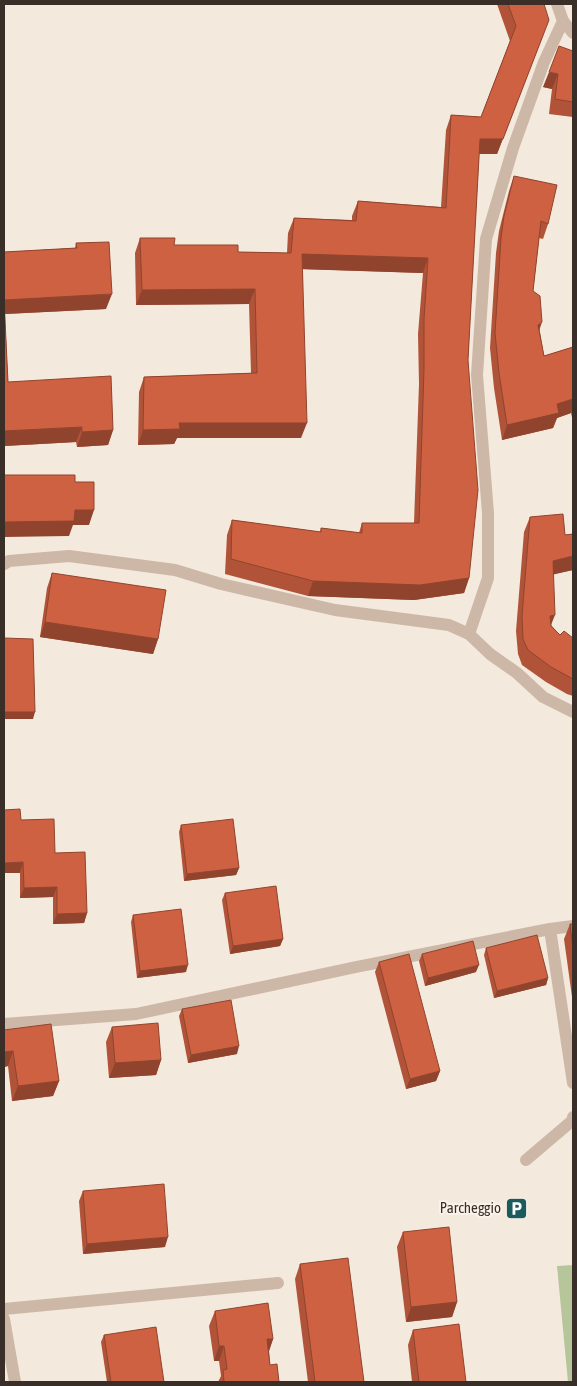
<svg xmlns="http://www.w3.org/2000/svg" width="577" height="1386" font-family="'Asap Condensed',sans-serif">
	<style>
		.green { fill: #b7c59b }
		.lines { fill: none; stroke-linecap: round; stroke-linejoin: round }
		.minor { stroke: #cdb8a8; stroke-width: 12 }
		.tertiary { stroke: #cdb8a8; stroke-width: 12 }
		.wall { fill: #b15338 }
		.shaded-wall { fill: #90442e }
		.building { fill: #ce6141; stroke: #90442e }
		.labels { text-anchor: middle; stroke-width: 4; stroke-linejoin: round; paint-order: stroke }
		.poi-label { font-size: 15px; fill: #3a2e28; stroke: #fbf3ea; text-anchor: end }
	</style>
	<rect width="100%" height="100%" fill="#f4e9dd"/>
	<path class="green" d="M573,1265V1382H568L557,1266Z"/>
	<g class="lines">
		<g class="minor">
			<path d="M4,564L9,561L69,556L175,570L221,584L335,610L449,625L469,634L490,654L517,673L543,697L573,712"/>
			<path d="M469,634L488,578V513L477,375L486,239L513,148L544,62L563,21L573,33"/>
			<path d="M573,926L550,929L573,1083"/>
			<path d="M4,1024L136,1014L356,967L550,929"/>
			<path d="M526,1160L573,1120V1117"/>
			<path d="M4,1309L278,1283"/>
		</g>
		<g class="tertiary">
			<path d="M557,4L563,21"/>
			<path d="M4,1319L15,1382"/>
		</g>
	</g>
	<g class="wall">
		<path d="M497,4H544L543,35L497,154H479L468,360L469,578L464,593L414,600L308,596L225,574L227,535L232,520L320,532L321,528L359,533L362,523H414L419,384L418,334L423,273L303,269L301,438H177L174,444L138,445L139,392L144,377L251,373L249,304L136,305L135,253L140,238L174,245L238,252L287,253L288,233L294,218L352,220V216L358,201L441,207L446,130L451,115L481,117L510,41Z"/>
		<path d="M573,51V117L549,114L552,89L543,87Z"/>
		<path d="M514,176L548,224L543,239L539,238L533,291L544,356L573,347V422L571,413L557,418L553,428L502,440L494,388L490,348L496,253L499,231L509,191Z"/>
		<path d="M76,243L106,309L5,314L8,382L113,430L108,445L77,447L76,442L4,446V252L75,248Z"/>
		<path d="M530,517L565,535L573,534V570L553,574L551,625L560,635L573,638V696L567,694L546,682L522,665L518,654L516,631L524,532Z"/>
		<path d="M52,573L158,639L153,654L40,637L47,588Z"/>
		<path d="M21,820L55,853L87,913L84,923L53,924V897L20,898V873Z"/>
		<path d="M181,825L239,868L236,875L184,881L179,832Z"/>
		<path d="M225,893L283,939L280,946L230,954L222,900Z"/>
		<path d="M133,915L186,972L137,978L131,922Z"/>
		<path d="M570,924H573V1004L564,939Z"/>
		<path d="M486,948L548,978L546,985L494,998L484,955Z"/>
		<path d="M422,954L476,972L425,986L419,961Z"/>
		<path d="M379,962L440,1071L436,1081L406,1089L375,972Z"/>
		<path d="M182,1009L237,1054L188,1063L179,1016Z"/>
		<path d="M112,1027L161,1060L156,1075L109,1078L106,1042Z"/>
		<path d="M4,1030L59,1081L53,1096L12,1101L8,1066L4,1067Z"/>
		<path d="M83,1191L165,1247L83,1254L79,1201Z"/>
		<path d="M403,1232L457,1302L452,1317L406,1322L397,1247Z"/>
		<path d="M300,1264L364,1382H308L295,1279Z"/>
		<path d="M215,1311L273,1339L269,1351L270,1365L279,1382H218L221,1376L219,1361H214L209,1326Z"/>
		<path d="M413,1330L466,1382H412L408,1345Z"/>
		<path d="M104,1335L164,1382H107L101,1342Z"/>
	</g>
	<g class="shaded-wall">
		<path d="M543,35L497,154H475L480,139Z"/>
		<path d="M549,72L558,74L552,89L543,87Z"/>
		<path d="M302,254L428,258L423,273L297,269Z"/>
		<path d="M255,289L249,304L136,305L142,290Z"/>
		<path d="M112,294L106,309L4,314V300Z"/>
		<path d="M542,322L537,337L538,325Z"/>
		<path d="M573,399V406L571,413L557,418L553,428L502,440L507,425L557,404Z"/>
		<path d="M179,423H307L301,438H177L174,444L138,445L143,430Z"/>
		<path d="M82,427L76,442L4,446V431Z"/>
		<path d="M113,430L108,445L77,447L82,432Z"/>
		<path d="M75,510H94L89,525H73L69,536L4,537V522Z"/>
		<path d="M573,556V570L547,576L553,561Z"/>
		<path d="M469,578L464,593L414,600L308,596L313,581Z"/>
		<path d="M555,615L549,630L550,616Z"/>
		<path d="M45,622L158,639L153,654L40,637Z"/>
		<path d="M4,712H35L33,719H4Z"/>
		<path d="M23,862L20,873H4V863Z"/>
		<path d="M239,868L236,875L184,881L187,874Z"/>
		<path d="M57,887L53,897L20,898L24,888Z"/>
		<path d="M87,913L84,923L53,924L57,914Z"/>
		<path d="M283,939L280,946L230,954L233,946Z"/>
		<path d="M188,965L186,972L137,978L140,971Z"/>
		<path d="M479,965L476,972L425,986L428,978Z"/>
		<path d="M548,978L546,985L494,998L497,991Z"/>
		<path d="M239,1046L237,1054L188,1063L191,1055Z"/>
		<path d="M13,1051L8,1066L4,1067V1052Z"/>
		<path d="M161,1060L156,1075L109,1078L115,1063Z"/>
		<path d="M440,1071L436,1081L406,1089L410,1079Z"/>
		<path d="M59,1081L53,1096L12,1101L18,1086Z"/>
		<path d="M168,1237L165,1247L83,1254L87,1244Z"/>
		<path d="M457,1302L452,1317L406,1322L411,1307Z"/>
		<path d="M267,1339H273L268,1354Z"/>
		<path d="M219,1346H224L219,1361H214Z"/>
	</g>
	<g class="building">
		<path d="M508,4H544L549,20L503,139H480L468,360L478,490L469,578L420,585L313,581L231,559L232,520L321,532V528L362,533V523H419L424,369V319L428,258L302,254L307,423H179L180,429L143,430L144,377L257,373L255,289L142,290L140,238H175L174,245H238V252L291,253L294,218L356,221L358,201L446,208L451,115L481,117L516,26Z"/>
		<path d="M559,46L573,51V102L555,99L558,74L549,72Z"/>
		<path d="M514,176L557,185L548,224L541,221L533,291L540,296L542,322L538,325L544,356L573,347V399L557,404L559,413L507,425L499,373L495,333L501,238L504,216Z"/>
		<path d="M109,242L112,294L4,300L8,382L111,376L113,430L82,432V427L4,431V252L77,248L76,243Z"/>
		<path d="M4,475H75V482H94V510H75L74,521L4,522Z"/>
		<path d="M563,514L565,535L573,534V556L553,561L555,615L550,616L551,626L560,635L564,631L573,638V679L551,667L528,650L523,639L522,616L530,517Z"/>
		<path d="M52,573L166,590L158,639L45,622Z"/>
		<path d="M4,638L33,639L35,712H4Z"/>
		<path d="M20,809L21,820L54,819L55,853L85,852L87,913L57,914V887L24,888L23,862L4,863V810Z"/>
		<path d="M233,819L239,868L187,874L181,825Z"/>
		<path d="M276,886L283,939L233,946L225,893Z"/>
		<path d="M181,909L188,965L140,971L133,915Z"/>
		<path d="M570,924H573V950Z"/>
		<path d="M537,935L548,978L497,991L486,948Z"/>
		<path d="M473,941L479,965L428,978L422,954Z"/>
		<path d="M409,954L440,1071L410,1079L379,962Z"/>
		<path d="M231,1000L239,1046L191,1055L182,1009Z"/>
		<path d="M158,1023L161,1060L115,1063L112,1027Z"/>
		<path d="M51,1024L59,1081L18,1086L13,1051L4,1052V1030Z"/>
		<path d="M164,1184L168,1237L87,1244L83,1191Z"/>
		<path d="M449,1227L457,1302L411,1307L403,1232Z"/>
		<path d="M348,1258L364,1382H315L300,1264Z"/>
		<path d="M268,1303L273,1339H267L270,1365L277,1364L279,1382H224L223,1370L227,1369L224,1346H219L215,1311Z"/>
		<path d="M459,1324L466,1382H419L413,1330Z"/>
		<path d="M156,1327L164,1382H111L104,1335Z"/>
	</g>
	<defs>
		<symbol id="parking-square" viewBox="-11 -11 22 22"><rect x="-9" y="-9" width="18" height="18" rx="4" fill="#1b5b5e" stroke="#fbf3ea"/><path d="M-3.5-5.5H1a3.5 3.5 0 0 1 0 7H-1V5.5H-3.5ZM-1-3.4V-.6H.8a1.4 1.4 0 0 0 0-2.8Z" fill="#fff"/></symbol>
	</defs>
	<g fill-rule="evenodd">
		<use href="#parking-square" x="504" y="1196" width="25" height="25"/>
	</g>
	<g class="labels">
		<g class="poi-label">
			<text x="501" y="1213">Parcheggio</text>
		</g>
	</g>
	<rect width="577" height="1386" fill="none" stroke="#3a2e28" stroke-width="10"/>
</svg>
